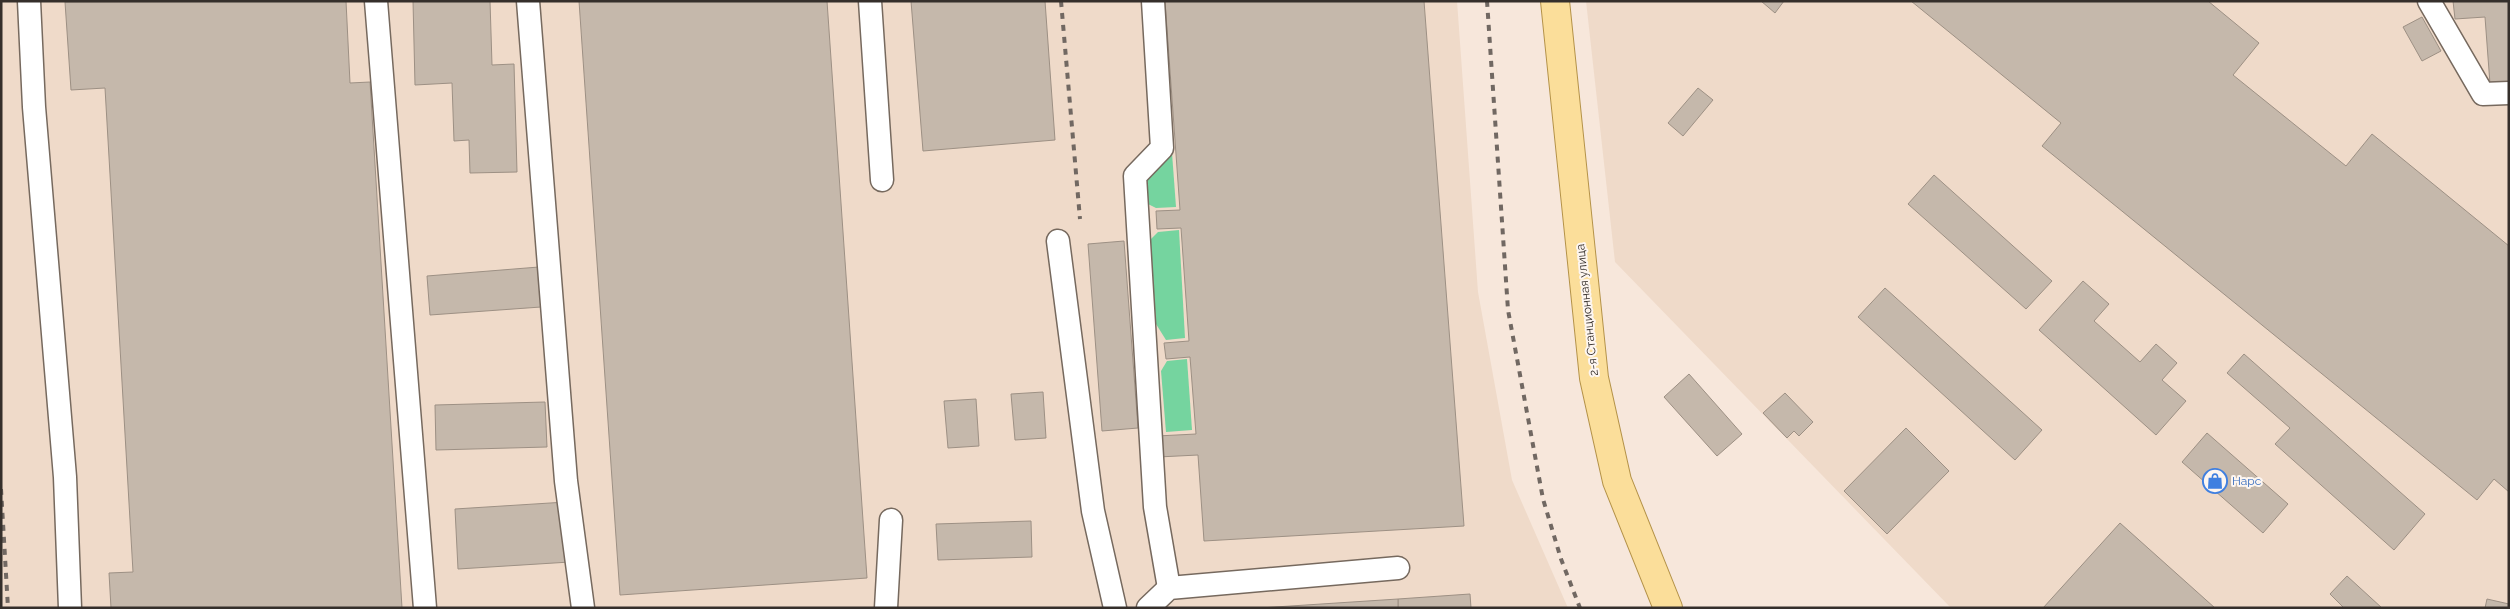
<svg xmlns="http://www.w3.org/2000/svg" width="2510" height="609" font-family="Raleway,sans-serif">
	<style>
		.built { fill: #efdac9 }
		.forest { fill: #75d49f }
		.building { fill: #c5b8ab; stroke: #9d9084 }
		.lines { fill: none; stroke-linecap: round; stroke-linejoin: round }
		.minor-casing { stroke: #76695e; stroke-width: 25 }
		.major-casing { stroke: #b49248; stroke-width: 30 }
		.minor { stroke: #fff; stroke-width: 22 }
		.major { stroke: #fbde9a; stroke-width: 28 }
		.rail { stroke: #716862; stroke-width: 4; stroke-dasharray: 6 6; stroke-linecap: butt }
		.labels { text-anchor: middle; stroke-width: 4; stroke-linejoin: round; paint-order: stroke }
		.street-label { font-size: 12px; fill: #352f2b; stroke: #fdf6f1 }
		.shop-label { font-size: 12px; fill: #366cbe; stroke: #fdf6f1; text-anchor: start }
	</style>
	<rect width="100%" height="100%" fill="#f7e7db"/>
	<g class="built">
		<path d="M1,1H1457L1478,292L1512,480L1568,608H1Z"/>
		<path d="M1586,1H2509V608H1951L1615,262Z"/>
	</g>
	<g class="forest">
		<path d="M1172,153L1176,207L1156,208L1144,202L1142,178Z"/>
		<path d="M1179,230L1185,338L1166,340L1156,324L1150,240L1158,232Z"/>
		<path d="M1187,359L1192,430L1166,432L1161,371L1167,361Z"/>
	</g>
	<g class="building">
		<path d="M346,1L350,83L370,82L402,608H111L109,573L133,572L105,88L71,90L65,2Z"/>
		<path d="M413,1H490L492,65L514,64L517,172L470,173L469,140L454,141L452,83L415,85Z"/>
		<path d="M579,1H827L867,578L620,595Z"/>
		<path d="M911,1H1045L1055,140L923,151Z"/>
		<path d="M1165,1H1424L1464,526L1204,541L1198,455L1158,457L1157,436L1196,434L1190,357L1166,359L1164,343L1189,341L1181,228L1157,229L1156,211L1180,210Z"/>
		<path d="M1761,1H1784L1775,13Z"/>
		<path d="M1911,1H2208L2259,43L2233,75L2346,166L2372,134L2509,246V492L2494,479L2477,500L2042,146L2061,123Z"/>
		<path d="M2453,1H2509V83L2490,84L2485,17L2455,19Z"/>
		<path d="M2422,17L2441,51L2422,61L2403,27Z"/>
		<path d="M1698,88L1713,100L1683,136L1668,123Z"/>
		<path d="M1934,175L2052,281L2026,309L1908,204Z"/>
		<path d="M1124,241L1138,428L1102,431L1088,244Z"/>
		<path d="M539,267L541,307L430,315L427,276Z"/>
		<path d="M2083,281L2109,304L2094,321L2140,362L2156,344L2177,363L2162,380L2186,401L2156,435L2039,330Z"/>
		<path d="M1885,288L2042,430L2015,460L1858,317Z"/>
		<path d="M2244,354L2425,514L2394,550L2275,444L2290,428L2227,373Z"/>
		<path d="M1689,374L1742,434L1717,456L1664,397Z"/>
		<path d="M1043,392L1046,438L1015,440L1011,394Z"/>
		<path d="M1785,393L1813,422L1799,436L1794,431L1787,438L1763,413Z"/>
		<path d="M976,399L979,446L948,448L944,401Z"/>
		<path d="M545,402L547,447L436,450L435,405Z"/>
		<path d="M1906,428L1949,471L1887,534L1844,491Z"/>
		<path d="M2207,433L2288,504L2263,533L2182,462Z"/>
		<path d="M566,502L570,562L458,569L455,509Z"/>
		<path d="M1031,521L1032,557L938,560L936,524Z"/>
		<path d="M2120,523L2215,608H2043Z"/>
		<path d="M2347,576L2382,608H2344L2330,594Z"/>
		<path d="M1470,594L1471,608H1398V599Z"/>
		<path d="M1398,599V608H1260Z"/>
		<path d="M2487,599L2509,604V608H2485Z"/>
	</g>
	<g class="lines">
		<defs>
			<g id="minor">
				<path d="M29,1L34,107L65,477L70,608"/>
				<path d="M376,1L425,608"/>
				<path d="M528,1L566,481L583,608"/>
				<path d="M870,1L882,180"/>
				<path d="M1153,1L1162,148L1135,176L1155,507L1169,588"/>
				<path d="M2429,1L2483,94L2509,93"/>
				<path d="M1058,241L1093,511L1115,608"/>
				<path d="M886,608L891,520"/>
				<path d="M1148,608L1169,588L1398,568"/>
			</g>
			<path id="major" d="M1555,1L1594,378L1617,481L1668,608"/>
		</defs>
		<use href="#minor" class="minor-casing"/>
		<use href="#major" class="major-casing"/>
		<use href="#minor" class="minor"/>
		<use href="#major" class="major"/>
		<g class="rail">
			<path d="M1061,1L1080,219"/>
			<path d="M1487,1L1508,310L1543,499L1561,559L1580,608"/>
			<path d="M1,489L8,608"/>
		</g>
	</g>
	<defs>
		<symbol id="shop-ring" viewBox="-11 -11 22 22"><circle r="9.5" fill="#fdf6f1" stroke="#3f7fe0" stroke-width="1.5"/><path d="M-5-2.5h2.3a2.7 3.5 0 0 1 5.4 0H5L5.5 6h-11ZM-1.5-2.5h3a1.5 2.3 0 0 0-3 0Z" fill="#3f7fe0"/></symbol>
	</defs>
	<g fill-rule="evenodd">
		<use href="#shop-ring" x="2201" y="467" width="28" height="28"/>
	</g>
	<g class="labels">
		<g class="street-label">
			<text transform="translate(1587 310) rotate(-96)" y="4">2-я Станционная улица</text>
		</g>
		<g class="shop-label">
			<text x="2232" y="485">Нарс</text>
		</g>
	</g>
	<rect width="2510" height="609" fill="none" stroke="#352f2b" stroke-width="5"/>
</svg>
